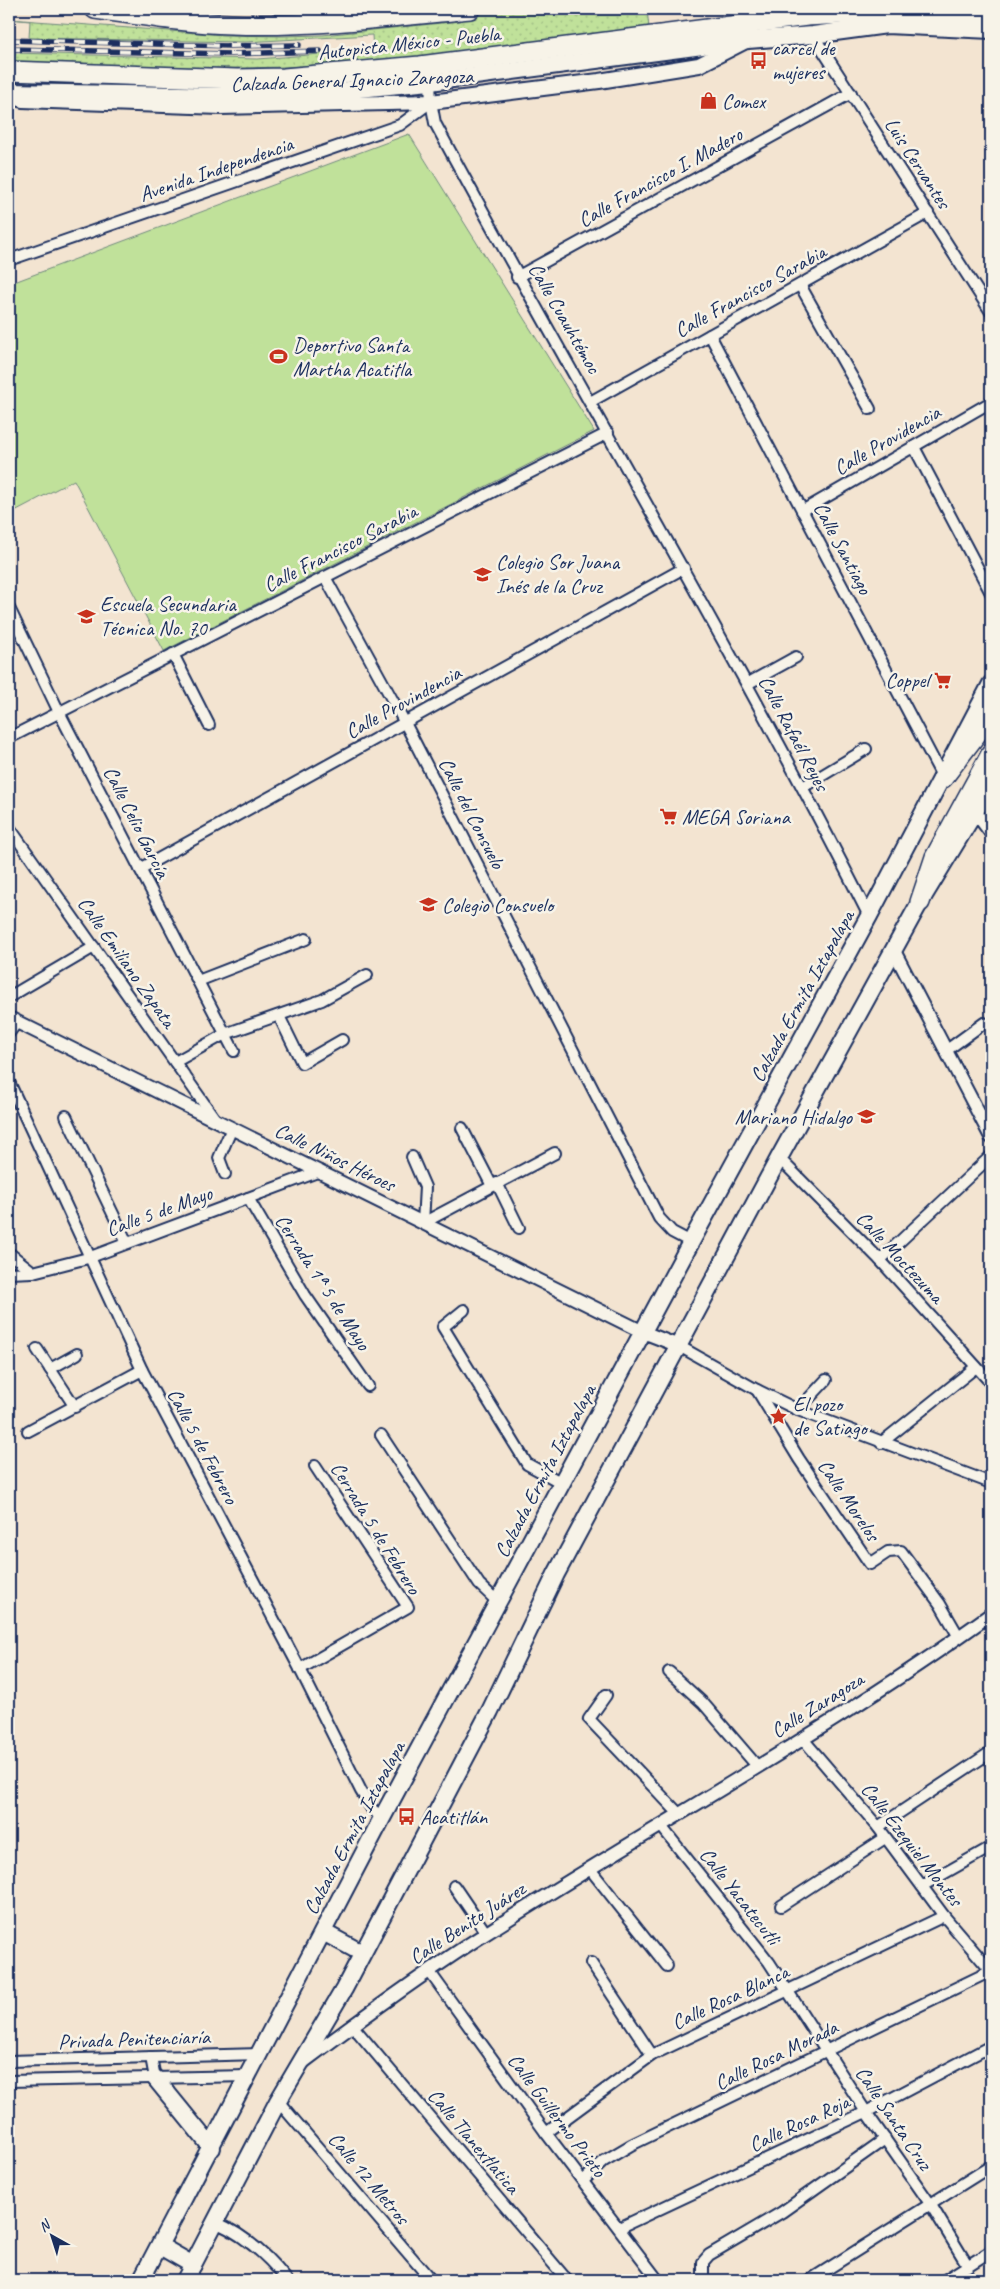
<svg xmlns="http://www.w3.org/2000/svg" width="1000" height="2289" font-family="Caveat,sans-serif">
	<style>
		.grass { fill: url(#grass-dots); stroke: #6e887c }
		.pitch { fill: #c0e19a; stroke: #6e887c }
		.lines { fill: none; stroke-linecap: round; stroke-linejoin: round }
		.minor-casing { stroke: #1b2f5e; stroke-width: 14 }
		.tertiary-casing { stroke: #1b2f5e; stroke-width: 16 }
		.secondary-casing { stroke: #1b2f5e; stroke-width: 18 }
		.primary-casing { stroke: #1b2f5e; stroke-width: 20 }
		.trunk-casing { stroke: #1b2f5e; stroke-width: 20 }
		.motorway-casing { stroke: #1b2f5e; stroke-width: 22 }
		.minor { stroke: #f7f3e8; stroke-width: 10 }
		.tertiary { stroke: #f7f3e8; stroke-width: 12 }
		.secondary { stroke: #f7f3e8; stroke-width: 14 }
		.primary { stroke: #f7f3e8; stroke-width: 16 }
		.trunk { stroke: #f7f3e8; stroke-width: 16 }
		.motorway { stroke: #f7f3e8; stroke-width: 19 }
		.rail-casing { stroke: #1b2f5e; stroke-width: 5.5 }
		.rail { stroke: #f7f3e8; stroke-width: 4; stroke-dasharray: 11; stroke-linecap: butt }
		.labels { text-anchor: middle; stroke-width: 5; stroke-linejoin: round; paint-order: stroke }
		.street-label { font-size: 21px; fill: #1b2f5e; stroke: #f7f3e8 }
		.poi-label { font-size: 21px; fill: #1b2f5e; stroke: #f7f3e8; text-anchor: start }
	</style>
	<defs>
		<pattern id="grass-dots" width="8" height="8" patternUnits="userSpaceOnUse" patternTransform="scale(1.25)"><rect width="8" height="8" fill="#c0e19a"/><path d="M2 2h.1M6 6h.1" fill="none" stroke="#a4c187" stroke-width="1.8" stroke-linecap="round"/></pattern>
	</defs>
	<rect width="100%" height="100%" fill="#f3e4d1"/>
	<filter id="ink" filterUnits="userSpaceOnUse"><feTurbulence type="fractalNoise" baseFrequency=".02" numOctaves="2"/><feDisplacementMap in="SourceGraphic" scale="10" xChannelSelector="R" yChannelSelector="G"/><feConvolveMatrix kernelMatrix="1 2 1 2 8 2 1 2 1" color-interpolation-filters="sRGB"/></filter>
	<g filter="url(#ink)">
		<path class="grass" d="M459,9H647L651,47L322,86L321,65C217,72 113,66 9,63V53L257,59L373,50L372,35L245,42L29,38L30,21L9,19L223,35L283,36L323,35L461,21Z"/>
		<path class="pitch" d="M409,134L594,431L164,651L74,480L9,514V284Z"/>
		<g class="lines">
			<defs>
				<g id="minor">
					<path d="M813,35L991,312"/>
					<path d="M430,82L431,102L435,123C578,389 733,647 869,916"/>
					<path d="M9,260L400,125L431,102"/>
					<path d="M517,277L851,93"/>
					<path d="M800,285L870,409"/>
					<path d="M710,335L943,778"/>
					<path d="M590,402L928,213"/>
					<path d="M914,447L991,593"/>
					<path d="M802,511L991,402"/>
					<path d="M325,577L405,723L659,1218L672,1232L691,1242"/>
					<path d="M9,608L59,712L234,1051"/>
					<path d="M173,654L209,725"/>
					<path d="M747,684L796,657"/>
					<path d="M9,738L608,433"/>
					<path d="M803,787L866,749"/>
					<path d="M9,827L215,1119"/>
					<path d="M140,869L684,568"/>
					<path d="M198,981L306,939"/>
					<path d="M9,997L94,947"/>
					<path d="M279,1016L302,1063L342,1040"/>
					<path d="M9,1033L17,1022"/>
					<path d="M947,1050L984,1023"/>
					<path d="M175,1062L225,1034L322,1000L367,975"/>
					<path d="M9,1082L142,1370L300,1669L361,1791L372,1809L382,1818"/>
					<path d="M66,1116L127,1243"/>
					<path d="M462,1128L492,1186"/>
					<path d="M412,1157L425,1187L423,1223"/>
					<path d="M779,1158L880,1260L991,1383"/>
					<path d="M225,1174L219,1158L232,1128"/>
					<path d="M497,1183L519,1228"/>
					<path d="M248,1198L305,1295L368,1386"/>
					<path d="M423,1223L555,1153"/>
					<path d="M9,1253L33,1272"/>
					<path d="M880,1260L991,1156"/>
					<path d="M9,1273L33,1272L88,1258L320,1171"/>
					<path d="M464,1310L443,1327L527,1464L562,1483"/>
					<path d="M679,1346L757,1390L798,1410L991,1483"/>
					<path d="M37,1349L75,1407"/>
					<path d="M50,1369L77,1354"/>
					<path d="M757,1390L799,1459L870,1564L888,1552L901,1551L940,1604L959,1637"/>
					<path d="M798,1410L826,1380"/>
					<path d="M28,1431L142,1370"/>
					<path d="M381,1435L479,1584L499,1603"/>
					<path d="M881,1443L976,1367"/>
					<path d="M300,1669L408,1607L315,1466"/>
					<path d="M669,1672L703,1703L757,1766"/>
					<path d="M606,1695L589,1719L679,1814"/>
					<path d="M803,1739L878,1827L944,1916L991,1971"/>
					<path d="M661,1826L769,1962L866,2112L931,2205L968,2266"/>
					<path d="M878,1827L991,1752"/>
					<path d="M590,1869L667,1966"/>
					<path d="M454,1886L486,1933"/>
					<path d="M922,1886L991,1847"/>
					<path d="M781,1906L885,1838"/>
					<path d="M591,1963L652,2055"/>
					<path d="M429,1971L546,2133L658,2280"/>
					<path d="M352,2025L567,2280"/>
					<path d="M151,2057L155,2078"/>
					<path d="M9,2061L260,2054"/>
					<path d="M9,2081L248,2076"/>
					<path d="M278,2101L431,2280"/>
					<path d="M546,2133L652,2055L944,1916"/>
					<path d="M583,2181L604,2161L631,2145L991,1971"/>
					<path d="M215,2222C245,2235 267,2255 287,2280"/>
					<path d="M619,2228L866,2112L991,2046"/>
					<path d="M703,2280V2262L709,2255L782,2212L885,2139"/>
					<path d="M810,2280L991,2166"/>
					<path d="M945,2280L991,2251"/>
				</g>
				<g id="tertiary">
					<path d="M976,813L991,833"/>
					<path d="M893,949L991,1137"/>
					<path d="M9,1018L643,1332L679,1346"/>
					<path d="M302,2063C362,2018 422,1974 485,1934C653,1826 829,1731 991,1614"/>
				</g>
				<path id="secondary" d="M22,100L221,107L431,102L599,81L699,65L742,43"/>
				<g id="primary">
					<path d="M323,1932L362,1953"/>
					<path d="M155,2078L212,2148"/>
					<path d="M160,2246L193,2265"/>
					<path d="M141,2280L382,1818L691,1242L869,916L991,684"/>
					<path d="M185,2280L278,2101L344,1989L490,1711L556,1574L779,1158L920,902L991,785"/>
				</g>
				<path id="trunk" d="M9,92L235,96L318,93L430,82L748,40L813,35L887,25L991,30"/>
				<g id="motorway">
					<path d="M95,9C140,15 185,23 231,24C311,27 391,17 470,9"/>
					<path d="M9,71L237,79L284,78L420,66L807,16L876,12L991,17"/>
					<path d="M943,778L991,715"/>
					<path d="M920,902L935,857L991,754"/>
				</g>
			</defs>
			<use href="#minor" class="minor-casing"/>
			<use href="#tertiary" class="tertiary-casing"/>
			<use href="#secondary" class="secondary-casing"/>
			<use href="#primary" class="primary-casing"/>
			<use href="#trunk" class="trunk-casing"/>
			<use href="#motorway" class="motorway-casing"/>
			<use href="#minor" class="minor"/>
			<use href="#tertiary" class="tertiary"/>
			<use href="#secondary" class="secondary"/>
			<use href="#primary" class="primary"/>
			<use href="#trunk" class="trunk"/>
			<use href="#motorway" class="motorway"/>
			<defs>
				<g id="rail">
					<path d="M9,40L230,46L299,45"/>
					<path d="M9,49L232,54L320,51"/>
				</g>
			</defs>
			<use href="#rail" class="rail-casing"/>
			<use href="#rail" class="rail"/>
		</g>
	</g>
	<defs>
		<symbol id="bus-bare" viewBox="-9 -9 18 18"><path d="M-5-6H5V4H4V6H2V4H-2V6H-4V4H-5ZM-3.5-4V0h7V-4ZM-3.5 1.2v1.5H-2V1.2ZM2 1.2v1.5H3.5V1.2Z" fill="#c8321e" stroke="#f7f3e8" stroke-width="2.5" paint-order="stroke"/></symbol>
		<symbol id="shop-bare" viewBox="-9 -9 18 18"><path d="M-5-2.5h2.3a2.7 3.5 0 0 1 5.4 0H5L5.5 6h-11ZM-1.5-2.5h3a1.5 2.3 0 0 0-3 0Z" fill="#c8321e" stroke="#f7f3e8" stroke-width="2.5" paint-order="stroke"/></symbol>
		<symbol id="stadium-bare" viewBox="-9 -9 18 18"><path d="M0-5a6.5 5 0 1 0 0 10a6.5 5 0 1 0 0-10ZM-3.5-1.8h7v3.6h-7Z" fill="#c8321e" stroke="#f7f3e8" stroke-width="2.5" paint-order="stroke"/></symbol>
		<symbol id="school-bare" viewBox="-9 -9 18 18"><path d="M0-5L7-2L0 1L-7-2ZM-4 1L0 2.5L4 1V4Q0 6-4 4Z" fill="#c8321e" stroke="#f7f3e8" stroke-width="2.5" paint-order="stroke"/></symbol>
		<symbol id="supermarket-bare" viewBox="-9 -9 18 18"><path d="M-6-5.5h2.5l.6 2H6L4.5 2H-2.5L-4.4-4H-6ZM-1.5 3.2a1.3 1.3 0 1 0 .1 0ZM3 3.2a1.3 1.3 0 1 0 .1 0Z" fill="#c8321e" stroke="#f7f3e8" stroke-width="2.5" paint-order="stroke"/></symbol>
		<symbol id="sight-bare" viewBox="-9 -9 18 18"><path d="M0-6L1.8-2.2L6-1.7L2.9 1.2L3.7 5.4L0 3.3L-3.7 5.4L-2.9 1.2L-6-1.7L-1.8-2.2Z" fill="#c8321e" stroke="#f7f3e8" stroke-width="2.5" paint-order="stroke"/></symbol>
	</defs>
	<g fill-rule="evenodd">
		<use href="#bus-bare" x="746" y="48" width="25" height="25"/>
		<use href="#shop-bare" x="696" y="88" width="25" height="25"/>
		<use href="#stadium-bare" x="266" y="344" width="25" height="25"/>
		<use href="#school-bare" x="470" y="562" width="25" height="25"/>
		<use href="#school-bare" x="74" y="604" width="25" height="25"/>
		<use href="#supermarket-bare" x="930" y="668" width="25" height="25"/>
		<use href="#supermarket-bare" x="656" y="804" width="25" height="25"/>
		<use href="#school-bare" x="416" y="892" width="25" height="25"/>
		<use href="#school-bare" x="854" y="1104" width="25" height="25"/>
		<use href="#sight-bare" x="766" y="1404" width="25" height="25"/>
		<use href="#bus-bare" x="394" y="1804" width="25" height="25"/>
	</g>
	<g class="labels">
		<g class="street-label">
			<text transform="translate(409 43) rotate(-6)" y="7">Autopista México - Puebla</text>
			<text transform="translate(352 80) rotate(-2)" y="7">Calzada General Ignacio Zaragoza</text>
			<text transform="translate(918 163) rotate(57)" y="7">Luis Cervantes</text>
			<text transform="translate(216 169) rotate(-19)" y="7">Avenida Independencia</text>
			<text transform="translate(660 177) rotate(-29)" y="7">Calle Francisco I. Madero</text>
			<text transform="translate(750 291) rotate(-29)" y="7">Calle Francisco Sarabia</text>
			<text transform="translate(565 318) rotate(60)" y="7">Calle Cuauhtémoc</text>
			<text transform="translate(887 440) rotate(-30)" y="7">Calle Providencia</text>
			<text transform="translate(340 548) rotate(-27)" y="7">Calle Francisco Sarabia</text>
			<text transform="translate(843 548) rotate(62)" y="7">Calle Santiago</text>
			<text transform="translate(403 702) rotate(-29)" y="7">Calle Provindencia</text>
			<text transform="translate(794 733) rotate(62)" y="7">Calle Rafaél Reyes</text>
			<text transform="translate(472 813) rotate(63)" y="7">Calle del Consuelo</text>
			<text transform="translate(137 822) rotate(63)" y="7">Calle Celio García</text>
			<text transform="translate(127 962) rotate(55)" y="7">Calle Emiliano Zapata</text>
			<text transform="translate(802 996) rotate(-61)" y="7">Calzada Ermita Iztapalapa</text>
			<text transform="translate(335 1157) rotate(26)" y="7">Calle Niños Héroes</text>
			<text transform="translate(159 1211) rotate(-20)" y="7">Calle 5 de Mayo</text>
			<text transform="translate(900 1257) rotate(47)" y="7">Calle Moctezuma</text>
			<text transform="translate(323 1282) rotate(57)" y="7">Cerrada 1ª 5 de Mayo</text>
			<text transform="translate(203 1446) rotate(62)" y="7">Calle 5 de Febrero</text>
			<text transform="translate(545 1471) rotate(-62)" y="7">Calzada Ermita Iztapalapa</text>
			<text transform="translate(849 1500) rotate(56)" y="7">Calle Morelos</text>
			<text transform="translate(376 1528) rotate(58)" y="7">Cerrada 5 de Febrero</text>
			<text transform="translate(817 1705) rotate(-32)" y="7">Calle Zaragoza</text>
			<text transform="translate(354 1828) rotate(-62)" y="7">Calzada Ermita Iztapalapa</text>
			<text transform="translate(912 1844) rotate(52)" y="7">Calle Ezequiel Montes</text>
			<text transform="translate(740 1896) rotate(52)" y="7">Calle Yacatecutli</text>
			<text transform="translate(467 1923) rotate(-33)" y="7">Calle Benito Juárez</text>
			<text transform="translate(730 1997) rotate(-25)" y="7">Calle Rosa Blanca</text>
			<text transform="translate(134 2039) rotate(-2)" y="7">Privada Penitenciaría</text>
			<text transform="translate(776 2055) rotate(-26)" y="7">Calle Rosa Morada</text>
			<text transform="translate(557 2115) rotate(53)" y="7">Calle Guillermo Prieto</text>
			<text transform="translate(894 2118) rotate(56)" y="7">Calle Santa Cruz</text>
			<text transform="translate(799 2123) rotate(-25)" y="7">Calle Rosa Roja</text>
			<text transform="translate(474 2141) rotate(50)" y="7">Calle Tlanextlatica</text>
			<text transform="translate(369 2178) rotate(50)" y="7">Calle 12 Metros</text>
		</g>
		<g class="poi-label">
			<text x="772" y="55">carcel de<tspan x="772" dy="24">mujeres</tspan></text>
			<text x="722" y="108">Comex</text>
			<text x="293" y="352">Deportivo Santa<tspan x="293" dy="24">Martha Acatitla</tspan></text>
			<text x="496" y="569">Colegio Sor Juana<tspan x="496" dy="24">Inés de la Cruz</tspan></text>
			<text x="100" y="611">Escuela Secundaria<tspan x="100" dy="24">Técnica No. 70</tspan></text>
			<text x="929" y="687" text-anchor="end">Coppel</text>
			<text x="682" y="824">MEGA Soriana</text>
			<text x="442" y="912">Colegio Consuelo</text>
			<text x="852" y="1124" text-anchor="end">Mariano Hidalgo</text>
			<text x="793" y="1411">El pozo<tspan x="793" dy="24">de Satiago</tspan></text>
			<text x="420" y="1824">Acatitlán</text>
		</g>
	</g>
	<rect width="1000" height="2289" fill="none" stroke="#f7f3e8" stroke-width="30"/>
	<rect x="15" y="15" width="970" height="2259" fill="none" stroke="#1b2f5e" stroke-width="2" filter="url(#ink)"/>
	<g transform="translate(52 2236) rotate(321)" stroke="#f7f3e8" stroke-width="4" paint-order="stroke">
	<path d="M0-4L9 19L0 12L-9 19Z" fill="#1b2f5e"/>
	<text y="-8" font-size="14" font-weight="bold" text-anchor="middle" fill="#1b2f5e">N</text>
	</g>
</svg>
